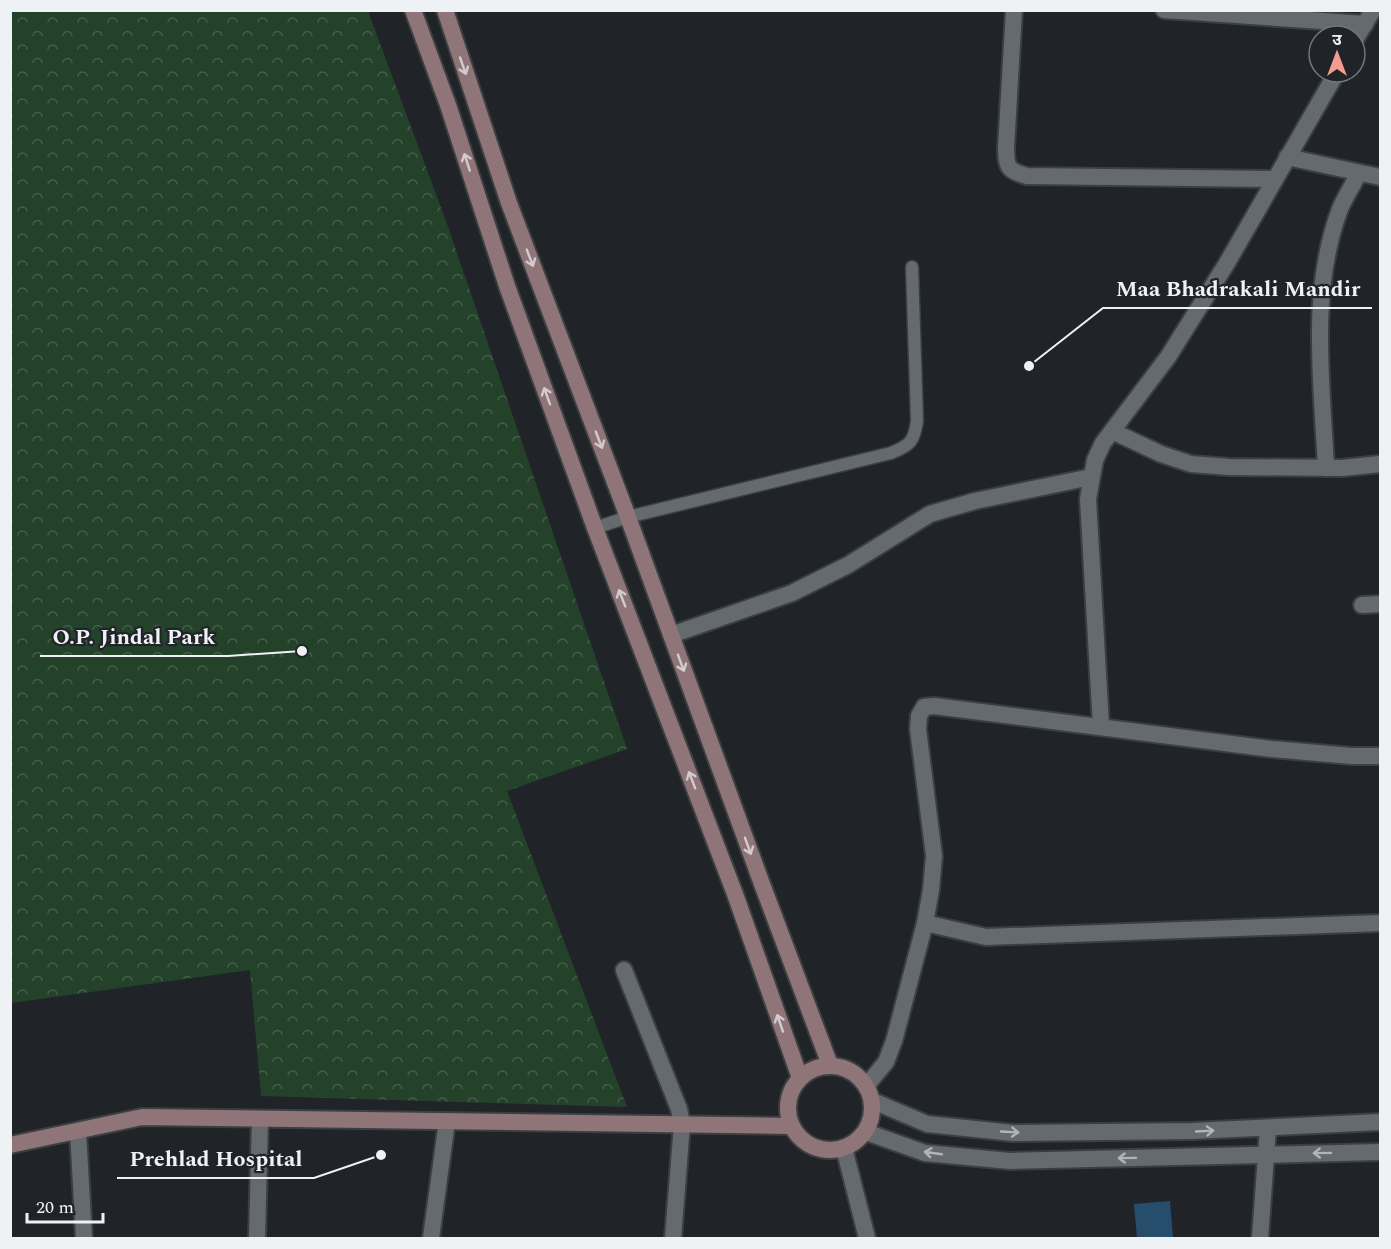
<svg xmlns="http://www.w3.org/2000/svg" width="1391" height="1249" font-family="Spectral,'Noto Sans Devanagari',serif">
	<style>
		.park { fill: url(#park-crowns) }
		.building { fill: #274d6d }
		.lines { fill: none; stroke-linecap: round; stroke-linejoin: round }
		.service-casing { stroke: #3c3f42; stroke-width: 15 }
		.minor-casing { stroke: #3c3f42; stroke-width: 20 }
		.tertiary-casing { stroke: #3c3f42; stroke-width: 20 }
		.secondary-casing { stroke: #3c3f42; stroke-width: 20 }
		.service { stroke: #656a6e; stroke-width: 12 }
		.minor { stroke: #656a6e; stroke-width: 16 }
		.tertiary { stroke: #656a6e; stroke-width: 16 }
		.secondary { stroke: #8f7577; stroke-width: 16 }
		.oneway { stroke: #d2cccf }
		.oneway2 { stroke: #b1b5b8 }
		.leader { fill: none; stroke: #eff2f5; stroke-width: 2 }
		.callout-dot { fill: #eff2f5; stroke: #202428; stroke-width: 2 }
		.callout-label { font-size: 22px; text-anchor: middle; font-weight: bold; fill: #eff2f5; stroke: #202428; stroke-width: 4.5; stroke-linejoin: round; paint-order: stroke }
	</style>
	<defs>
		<pattern id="park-crowns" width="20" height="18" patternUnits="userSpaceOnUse" patternTransform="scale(1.5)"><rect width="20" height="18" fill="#24422a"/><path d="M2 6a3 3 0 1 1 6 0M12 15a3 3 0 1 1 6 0" fill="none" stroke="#445e4a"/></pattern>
	</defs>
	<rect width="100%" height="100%" fill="#202428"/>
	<path class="park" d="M10,11H368L447,224L627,749L507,791L627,1107L261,1096L250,970L11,1003Z"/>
	<path class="building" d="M1170,1201L1173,1237L1137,1238L1134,1204Z"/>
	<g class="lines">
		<defs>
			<path id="service" d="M595,528L628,517L891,453C911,445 914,441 917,421L912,267"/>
			<g id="minor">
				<path d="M1014,10L1006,148C1006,167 1008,171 1027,176L1274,179"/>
				<path d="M1164,10L1365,24"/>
				<path d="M1355,40L1373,10"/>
				<path d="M1287,157L1380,177"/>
				<path d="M1112,431L1161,454L1191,464L1229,467L1342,468L1380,464"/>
				<path d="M1326,468C1322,383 1309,291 1340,209C1345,197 1353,185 1359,173"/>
				<path d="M1362,605L1380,604"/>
				<path d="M671,635L792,593L848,565L930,514L975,501L1091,477"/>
				<path d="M1101,726L1088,499L1095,460L1103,443L1168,357L1227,263L1337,72"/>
				<path d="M925,923L986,937L1380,923"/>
				<path d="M624,970L679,1109L682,1124L673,1238"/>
				<path d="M867,1085L886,1062L894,1041L925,923L931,890L934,856L918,729L919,716L924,707L934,706L1272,749L1352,756H1380"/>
				<path d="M78,1131L84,1238"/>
				<path d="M844,1148L867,1238"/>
				<path d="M257,1238L260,1119"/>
				<path d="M431,1238L447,1121"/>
				<path d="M1260,1238L1268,1128"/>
			</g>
			<g id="tertiary">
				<path d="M873,1101L927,1124L1013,1133L1192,1131L1380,1122"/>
				<path d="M866,1132L925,1153L1010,1161L1380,1152"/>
			</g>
			<g id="secondary">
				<path d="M413,10L448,105L507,286L595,528L735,894L800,1078"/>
				<path d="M445,10L509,203L628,517L762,884L830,1065"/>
				<circle cx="830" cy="1108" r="42"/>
				<path d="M10,1145L142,1117L792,1126"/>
			</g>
		</defs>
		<use href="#service" class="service-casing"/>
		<use href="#minor" class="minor-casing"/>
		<use href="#tertiary" class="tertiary-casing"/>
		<use href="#secondary" class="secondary-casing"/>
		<use href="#service" class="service"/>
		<use href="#minor" class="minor"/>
		<use href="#tertiary" class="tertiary"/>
		<use href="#secondary" class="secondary"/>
	</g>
	<defs><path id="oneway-shaft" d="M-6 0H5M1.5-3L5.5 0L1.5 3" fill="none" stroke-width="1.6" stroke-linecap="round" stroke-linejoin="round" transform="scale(1.5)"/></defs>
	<g class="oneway">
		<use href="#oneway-shaft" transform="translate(463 66) rotate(71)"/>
		<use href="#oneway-shaft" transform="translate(467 162) rotate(-108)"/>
		<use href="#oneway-shaft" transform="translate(530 258) rotate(69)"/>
		<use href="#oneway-shaft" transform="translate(547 396) rotate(-110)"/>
		<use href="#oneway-shaft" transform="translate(599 440) rotate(69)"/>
		<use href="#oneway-shaft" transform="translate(622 598) rotate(-111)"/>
		<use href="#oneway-shaft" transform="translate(681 663) rotate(70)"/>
		<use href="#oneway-shaft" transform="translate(692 780) rotate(-111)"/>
		<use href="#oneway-shaft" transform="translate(748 846) rotate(70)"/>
		<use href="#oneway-shaft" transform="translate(780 1023) rotate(-109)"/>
	</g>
	<g class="oneway2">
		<use href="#oneway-shaft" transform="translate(1205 1131) rotate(-3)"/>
		<use href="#oneway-shaft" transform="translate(1010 1132) rotate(3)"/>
		<use href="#oneway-shaft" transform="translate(933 1153) rotate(-172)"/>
		<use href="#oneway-shaft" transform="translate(1322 1153) rotate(179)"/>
		<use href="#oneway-shaft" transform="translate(1127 1158) rotate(179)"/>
	</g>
	<path class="leader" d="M1029 366L1103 308H1372M302 651L228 656H40M381 1155L314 1178H117"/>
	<g class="callout-dot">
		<circle cx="1029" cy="366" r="6"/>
		<circle cx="302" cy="651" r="6"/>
		<circle cx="381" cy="1155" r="6"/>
	</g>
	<g class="callout-label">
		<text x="1238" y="296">Maa Bhadrakali Mandir</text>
		<text x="134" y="644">O.P. Jindal Park</text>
		<text x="216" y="1166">Prehlad Hospital</text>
	</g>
	<rect width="1391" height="1249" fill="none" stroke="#eff2f5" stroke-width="24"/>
	<g transform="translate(1337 54)"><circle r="28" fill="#202428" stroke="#73767a" stroke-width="1.5"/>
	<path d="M0-4.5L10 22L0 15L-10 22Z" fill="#f59c91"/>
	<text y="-9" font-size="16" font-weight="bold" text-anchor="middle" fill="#eff2f5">उ</text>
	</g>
	<path d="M27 1213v9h76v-9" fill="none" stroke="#eff2f5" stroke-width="3"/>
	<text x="36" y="1213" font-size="18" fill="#eff2f5" stroke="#202428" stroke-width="4.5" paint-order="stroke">20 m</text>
</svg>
